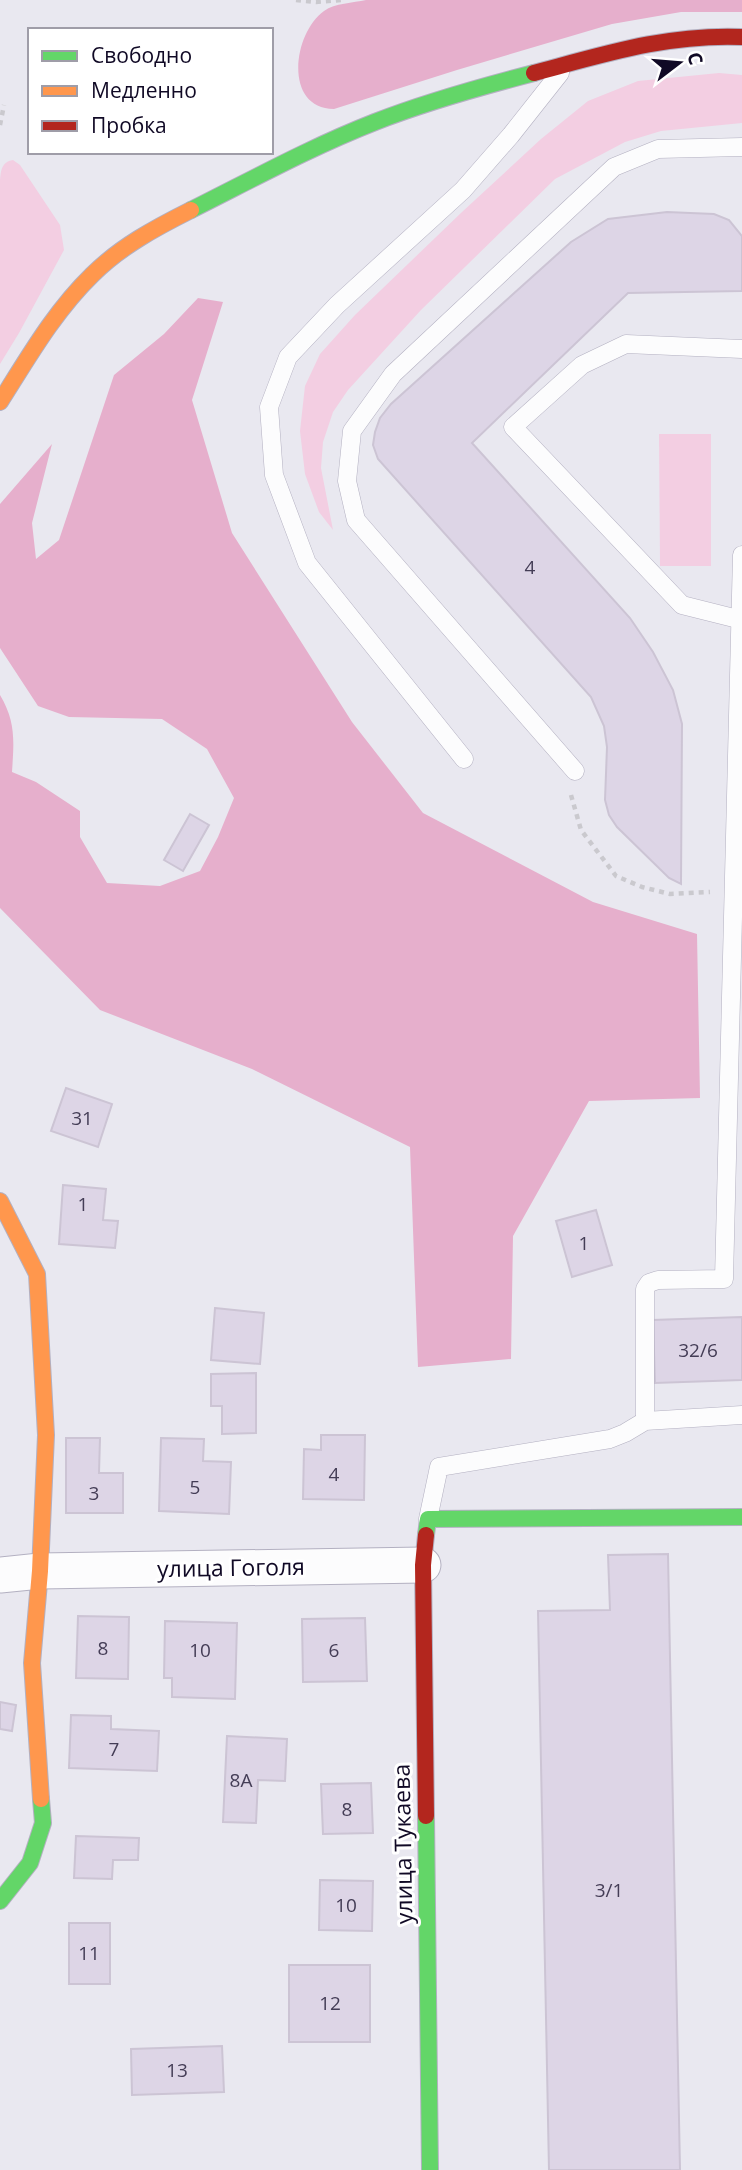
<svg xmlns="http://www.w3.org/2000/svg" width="742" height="2170" font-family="'Open Sans',sans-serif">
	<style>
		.green { fill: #f3cee2 }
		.forest { fill: #e6afcc }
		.building { fill: #ddd5e6; stroke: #ccc4d4; stroke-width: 2 }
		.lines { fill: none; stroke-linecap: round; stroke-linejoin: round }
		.lane-casing { stroke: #b3b0c1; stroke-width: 19 }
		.street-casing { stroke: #b3b0c1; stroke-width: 37 }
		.fast-casing { stroke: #b3b0c1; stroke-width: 18 }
		.slow-casing { stroke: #b3b0c1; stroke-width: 18 }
		.jam-casing { stroke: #b3b0c1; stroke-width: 18 }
		.path { stroke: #cac9ce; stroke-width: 4.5; stroke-dasharray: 5 5; stroke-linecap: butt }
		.lane { stroke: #fcfcfd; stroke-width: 18 }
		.street { stroke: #fcfcfd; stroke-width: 35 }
		.fast { stroke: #63d668; stroke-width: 16 }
		.slow { stroke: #ff974d; stroke-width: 16 }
		.jam { stroke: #b3261e; stroke-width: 16 }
		.labels { text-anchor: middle; stroke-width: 6; stroke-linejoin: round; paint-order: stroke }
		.number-label { font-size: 19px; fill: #443d56 }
		.street-label { font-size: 23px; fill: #100925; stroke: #fff }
	</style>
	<rect width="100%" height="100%" fill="#e9e8f0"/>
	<g class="green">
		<path d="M719,73L742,75V123L661,131L625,142L555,179L421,310L348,390L333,412L323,442L321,468L333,530L319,512L305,474L300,431L305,386L320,354L355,315L462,212L541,139L588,101L638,81Z"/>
		<path d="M13,160L20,165L60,225L64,250L19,333L0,364V181C1,171 1,162 13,160Z"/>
		<path d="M659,434H711V566H660Z"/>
	</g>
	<g class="forest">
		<path d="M366,0H742V12H681L612,24L457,70L334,109C283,108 293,33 324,11C335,3 353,3 366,0Z"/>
		<path d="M198,298L223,302L192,400L232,533L352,722L423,813L593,902L697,934L700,1098L589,1101L513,1236L511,1359L418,1367L410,1147L252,1069L100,1010L0,908V695C16,722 14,741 12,772L36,782L80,811V837L107,883L160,886L200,871L218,837L234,798L207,749L162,719L69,717L38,706L0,648V504L52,444L32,523L36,559L59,540L114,375L164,334Z"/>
	</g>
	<g class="building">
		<path d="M667,212L714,214L729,220L742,236V291L628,293L472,443L630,618L653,652L673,690L682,724L681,884L669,878L617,827L609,815L605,800L607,747L604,726L591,697L378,459L373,445L375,432L380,418L391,404L571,242L608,219Z"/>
		<path d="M190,814L209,825L183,871L164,860Z"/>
		<path d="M66,1088L112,1104L98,1147L51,1131Z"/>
		<path d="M63,1185L106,1189L103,1220L118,1221L115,1248L59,1244Z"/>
		<path d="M596,1210L612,1265L572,1277L556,1221Z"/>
		<path d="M215,1308L264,1313L260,1364L211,1360Z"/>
		<path d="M742,1317V1380L655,1383L653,1320Z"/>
		<path d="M256,1373V1433L222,1434V1406H211V1374Z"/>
		<path d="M321,1435H365L364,1500L303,1499L304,1449L321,1450Z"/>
		<path d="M66,1438H100L99,1473H123V1513H66Z"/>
		<path d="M161,1438L204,1439L203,1461L231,1462L229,1514L159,1511Z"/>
		<path d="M668,1554L680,2170H549L538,1611L610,1610L608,1555Z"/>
		<path d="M78,1616L129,1617L128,1679L76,1678Z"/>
		<path d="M365,1618L367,1681L303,1682L302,1619Z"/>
		<path d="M165,1621L237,1623L235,1699L172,1697V1678H164Z"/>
		<path d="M0,1702L16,1705L12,1731L0,1729Z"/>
		<path d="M71,1715L111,1716V1729L159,1731L157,1771L69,1768Z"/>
		<path d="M227,1736L287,1739L285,1781L258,1780L256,1823L223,1822Z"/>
		<path d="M371,1783L373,1833L323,1834L321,1784Z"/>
		<path d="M76,1836L139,1838L138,1860H113L112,1879L74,1878Z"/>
		<path d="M320,1880L373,1881L372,1931L319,1930Z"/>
		<rect x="69" y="1923" width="41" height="61"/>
		<rect x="289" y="1965" width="81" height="77"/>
		<path d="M222,2046L224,2092L132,2095L131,2049Z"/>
	</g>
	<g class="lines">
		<defs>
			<g id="lane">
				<path d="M742,349L626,344L582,365L513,427L682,605L742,620"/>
				<path d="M464,759L307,563L274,475L269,407L288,357L337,305L463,190L511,135L560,73"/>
				<path d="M575,771L356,520L347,481L352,431L393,374L614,167L658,149L742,147"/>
				<path d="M645,1421V1289L649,1283L658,1280L724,1279L742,555"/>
				<path d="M428,1519L439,1467L610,1439L625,1433L645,1421L742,1415"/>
			</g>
			<path id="street" d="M0,1575L40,1571L423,1565"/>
			<g id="fast">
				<path d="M191,210C251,180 311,147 375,122C426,102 480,87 534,73"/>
				<path d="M426,1535L428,1519L742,1517"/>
				<path d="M426,1816L430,2170"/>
				<path d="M0,1901L30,1863L43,1823L41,1799"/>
			</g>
			<g id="slow">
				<path d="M0,402C28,358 54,312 92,275C120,247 155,228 191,210"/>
				<path d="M0,1201L37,1274L46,1435L40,1571L32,1663L41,1799"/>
			</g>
			<g id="jam">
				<path d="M534,73C605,54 667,34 742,37"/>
				<path d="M426,1816L423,1565L426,1535"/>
			</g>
		</defs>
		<use href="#lane" class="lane-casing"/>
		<use href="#street" class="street-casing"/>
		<use href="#fast" class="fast-casing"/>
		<use href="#slow" class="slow-casing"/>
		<use href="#jam" class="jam-casing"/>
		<g class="path">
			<path d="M296,0L316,2L341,0"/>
			<path d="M0,125L4,105"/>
			<path d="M571,795L581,830L616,876L642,887L670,894L710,892"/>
		</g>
		<use href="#lane" class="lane"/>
		<use href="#street" class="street"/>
		<use href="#fast" class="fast"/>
		<use href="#slow" class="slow"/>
		<use href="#jam" class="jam"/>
	</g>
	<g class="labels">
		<g class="number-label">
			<text x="530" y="574">4</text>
			<text x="82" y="1125">31</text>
			<text x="83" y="1211">1</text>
			<text x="584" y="1250">1</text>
			<text x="698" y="1357">32/6</text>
			<text x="334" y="1481">4</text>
			<text x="195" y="1494">5</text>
			<text x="94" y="1500">3</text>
			<text x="103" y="1655">8</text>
			<text x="200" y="1657">10</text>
			<text x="334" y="1657">6</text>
			<text x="114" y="1756">7</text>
			<text x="241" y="1787">8А</text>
			<text x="347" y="1816">8</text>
			<text x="609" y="1897">3/1</text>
			<text x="346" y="1912">10</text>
			<text x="89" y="1960">11</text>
			<text x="330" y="2010">12</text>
			<text x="177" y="2077">13</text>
		</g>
		<g class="street-label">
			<text transform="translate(231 1568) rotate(-1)" y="8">улица Гоголя</text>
			<text transform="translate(403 1844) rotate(-91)" y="8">улица Тукаева</text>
		</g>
	</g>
	<rect x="28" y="28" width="245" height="126" fill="#ffffff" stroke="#9f9da8" stroke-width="2"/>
	<rect x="42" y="51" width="35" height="10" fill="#63d668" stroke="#9f9da8" stroke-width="2"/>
	<text x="91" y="63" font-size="21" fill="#100925">Свободно</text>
	<rect x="42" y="86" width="35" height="10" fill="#ff974d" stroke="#9f9da8" stroke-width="2"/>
	<text x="91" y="98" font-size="21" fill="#100925">Медленно</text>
	<rect x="42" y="121" width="35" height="10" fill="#b3261e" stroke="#9f9da8" stroke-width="2"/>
	<text x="91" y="133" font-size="21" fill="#100925">Пробка</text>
	<g transform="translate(679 63) rotate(74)" stroke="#ffffff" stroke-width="5" paint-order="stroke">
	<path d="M0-5L12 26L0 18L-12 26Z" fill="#100925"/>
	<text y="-10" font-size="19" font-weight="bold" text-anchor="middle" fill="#100925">С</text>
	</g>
</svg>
